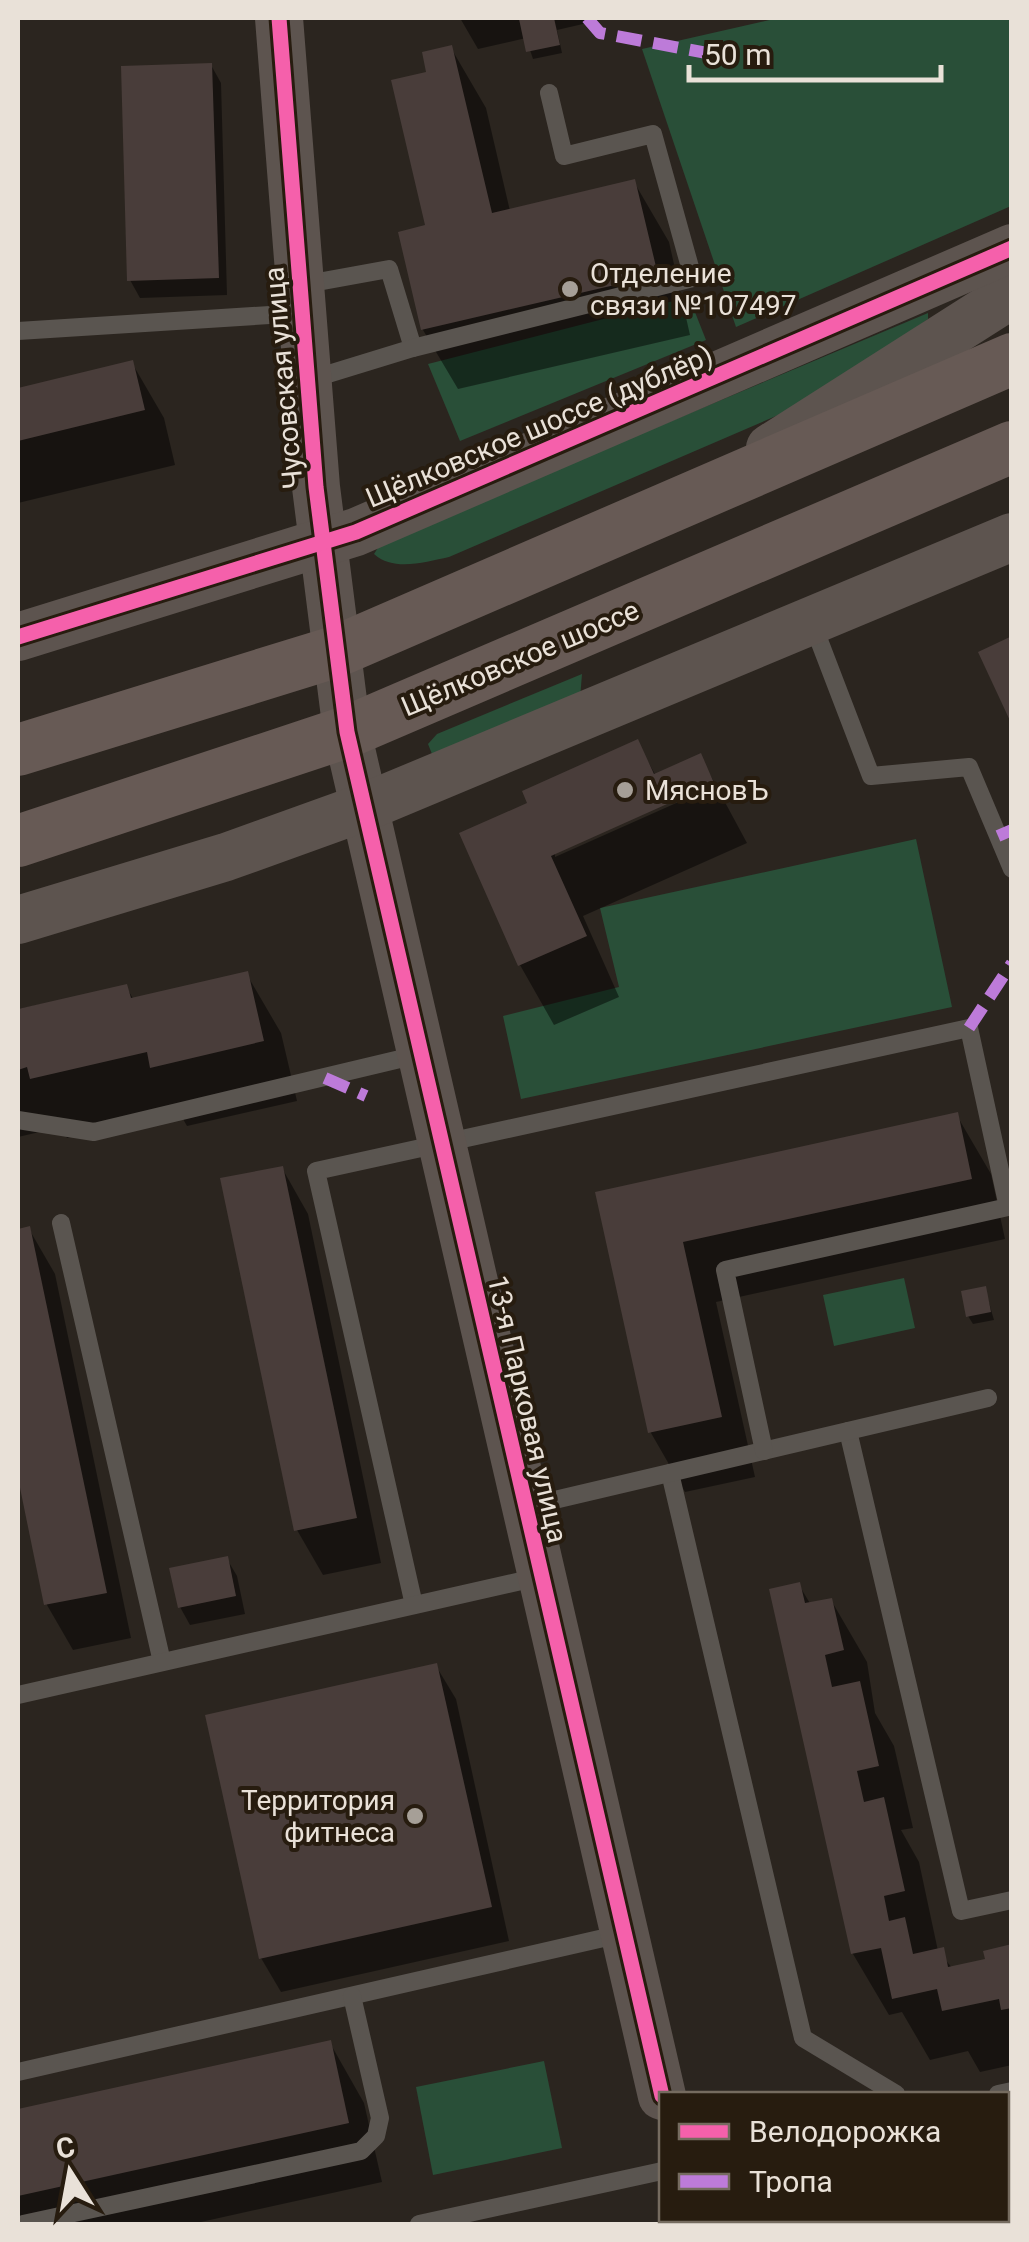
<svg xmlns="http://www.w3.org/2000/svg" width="1029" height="2242" font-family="Roboto,sans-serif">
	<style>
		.green { fill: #294f38 }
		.shadow { fill: #0007; fill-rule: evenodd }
		.building { fill: #493d3a }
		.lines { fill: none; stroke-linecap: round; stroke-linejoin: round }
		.lane { stroke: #5a5550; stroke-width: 18 }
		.secondary { stroke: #5d544f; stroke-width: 48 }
		.primary { stroke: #675a55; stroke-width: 52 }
		.quiet { stroke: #bd7bd9; stroke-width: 12; stroke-dasharray: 25 12; stroke-linecap: butt }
		.cycleway-casing { stroke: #271c0f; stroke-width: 21 }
		.cycleway { stroke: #f560ab; stroke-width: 15 }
		.poi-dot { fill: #a69f97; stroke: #271c0f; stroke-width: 4 }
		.labels { text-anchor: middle; stroke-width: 8; stroke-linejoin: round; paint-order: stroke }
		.poi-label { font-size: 28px; fill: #e9e1d8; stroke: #271c0f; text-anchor: start }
		.street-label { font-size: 28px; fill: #e9e1d8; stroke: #271c0f }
	</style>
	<rect width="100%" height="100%" fill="#2b251f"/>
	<g class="green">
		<path d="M778,18H1011V206L736,327L642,49Z"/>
		<path d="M689,297L706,340L460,441L428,364Z"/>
		<path d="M928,313V319L820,397L449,557C425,562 394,572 374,554L381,543Z"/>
		<path d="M582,674L580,699L432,754L428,744L437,734Z"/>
		<path d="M916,839L952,1007L521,1099L503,1016L619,987L600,908Z"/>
		<path d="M904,1278L915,1328L834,1346L823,1295Z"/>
		<path d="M544,2061L562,2148L433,2175L416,2087Z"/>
	</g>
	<g class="shadow">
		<path d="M460,18H609L557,30L562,53L533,59L526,38L478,49Z"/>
		<path d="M451,48L486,108L510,211L634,182L669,242L690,335L458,389L423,330L401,234L428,227L429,74Z"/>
		<path d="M211,65L221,83L227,295L140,298L130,280Z"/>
		<path d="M132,363L164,418L175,465L18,503V391Z"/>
		<path d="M637,742L656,776L700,756L747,843L583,916L619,997L554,1025L520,965L530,804ZM681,795L683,800L555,857V851Z"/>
		<path d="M246,973L281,1033L297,1101L187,1126L179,1112L67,1138L61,1127L18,1137V1009L126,987L134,1000Z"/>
		<path d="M956,1114L991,1174L1005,1239L716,1302L755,1477L685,1492L651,1433L598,1194Z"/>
		<path d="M282,1168L308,1214L381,1563L323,1575L297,1530Z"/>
		<path d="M29,1229L55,1274L131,1638L73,1650L47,1605L18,1466V1232Z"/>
		<path d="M985,1289L994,1320L973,1324L968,1316Z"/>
		<path d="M227,1559L237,1576L245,1614L190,1625L180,1607Z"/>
		<path d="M799,1585L811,1605L831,1600L867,1662L875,1713L894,1746L913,1828L901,1830L919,1862L938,1951L953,1969L988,1961L1012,1947V2065L980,2072L968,2051L930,2060L902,2012L889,2015L853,1954Z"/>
		<path d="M436,1666L456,1699L509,1941L281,1992L261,1958Z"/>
		<path d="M330,2043L364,2103L382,2182L192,2224H18V2112Z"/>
	</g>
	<g class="building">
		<path d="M526,18H554L560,45L526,52L519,19Z"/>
		<path d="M452,45L492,213L635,179L658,275L421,330L398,232L425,225L391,80L426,72L422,52Z"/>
		<path d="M212,63L219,278L127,281L121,66Z"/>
		<path d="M133,360L145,410L18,441V388Z"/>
		<path d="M1012,636V725L978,652Z"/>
		<path d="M638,739L654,774L701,753L714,783L551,856L587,936L518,966L459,833L527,803L522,791Z"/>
		<path d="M248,971L264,1041L150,1068L147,1052L30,1079L27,1067L18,1070V1009L127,984L131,998Z"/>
		<path d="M958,1112L972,1179L683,1242L722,1417L648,1433L595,1192Z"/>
		<path d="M283,1166L357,1518L294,1531L220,1178Z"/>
		<path d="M30,1226L107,1593L44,1605L18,1478V1229Z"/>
		<path d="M986,1286L991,1312L966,1317L961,1291Z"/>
		<path d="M228,1556L236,1596L178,1608L169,1568Z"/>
		<path d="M800,1582L805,1603L832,1598L844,1650L825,1655L832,1687L860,1681L879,1766L857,1771L864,1802L884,1797L905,1891L884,1896L889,1921L905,1917L913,1954L944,1947L948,1967L985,1959L983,1951L1012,1944V2008L1001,2010L999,1999L942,2011L937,1989L892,1999L881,1948L851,1954L769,1589Z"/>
		<path d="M437,1663L492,1907L259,1959L205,1715Z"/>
		<path d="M331,2040L349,2123L18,2196V2109Z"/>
	</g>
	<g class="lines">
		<g class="lane">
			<path d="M301,285L389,269L413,348"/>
			<path d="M18,331L301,313"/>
			<path d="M312,379L413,348L693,278L653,134L564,156L549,93"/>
			<path d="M812,622L871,776L969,767L1012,869"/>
			<path d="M18,1120L94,1132L421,1054"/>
			<path d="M61,1223L162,1662"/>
			<path d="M848,1431L961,1911L1012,1900"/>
			<path d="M670,1473L803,2038L896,2094"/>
			<path d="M529,1506L988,1398"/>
			<path d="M414,1605L316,1171L969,1028L1008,1207L725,1270L764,1451"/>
			<path d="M18,1695L539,1577"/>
			<path d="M18,2072L621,1934"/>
			<path d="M998,2094L1012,2091"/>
			<path d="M948,2220L949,2224"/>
			<path d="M23,2224L361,2151L376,2136L380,2118L352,1996"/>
			<path d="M419,2224L662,2171"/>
		</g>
		<g class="secondary">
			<path d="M279,18L316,487L347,732L662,2096"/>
			<path d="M770,448L1012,294"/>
			<path d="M18,637L356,532L1012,248"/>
			<path d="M18,920L226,857L365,807L1012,537"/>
			<path d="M689,2220L691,2224"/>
		</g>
		<g class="primary">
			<path d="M18,750L335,652L1012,359"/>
			<path d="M18,841L347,732L1012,447"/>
		</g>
		<g class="quiet">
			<path d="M587,18L600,33L707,53"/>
			<path d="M998,836L1012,830"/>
			<path d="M969,1028L1012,963"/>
			<path d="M325,1078L366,1096"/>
		</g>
		<defs>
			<g id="cycleway">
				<path d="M279,18L316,487L347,732L662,2096"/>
				<path d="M18,637L356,532L1012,248"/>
			</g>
		</defs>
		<use href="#cycleway" class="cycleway-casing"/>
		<use href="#cycleway" class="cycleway"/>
	</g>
	<g class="poi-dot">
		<circle cx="570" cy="289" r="10"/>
		<circle cx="625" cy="790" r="10"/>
		<circle cx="415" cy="1816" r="10"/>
	</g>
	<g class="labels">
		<g class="poi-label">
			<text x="590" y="283">Отделение<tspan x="590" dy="32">связи №107497</tspan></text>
			<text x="645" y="800">МясновЪ</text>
			<text x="395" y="1810" text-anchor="end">Территория<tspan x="395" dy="32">фитнеса</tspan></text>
		</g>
		<g class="street-label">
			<text transform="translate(283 378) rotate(-95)" y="10">Чусовская улица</text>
			<text transform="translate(539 426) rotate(-23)" y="10">Щёлковское шоссе (дублёр)</text>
			<text transform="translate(520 658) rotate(-23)" y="10">Щёлковское шоссе</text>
			<text transform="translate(528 1409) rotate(77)" y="10">13-я Парковая улица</text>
		</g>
	</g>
	<rect width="1029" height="2242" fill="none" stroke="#e9e1d8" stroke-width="40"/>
	<rect x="659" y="2092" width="350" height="130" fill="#271c0f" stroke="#756b5f" stroke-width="2.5"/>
	<rect x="679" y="2124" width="50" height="15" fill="#f560ab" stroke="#756b5f" stroke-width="2.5"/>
	<text x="749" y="2142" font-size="30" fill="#e9e1d8">Велодорожка</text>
	<rect x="679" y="2174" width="50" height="15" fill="#bd7bd9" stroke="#756b5f" stroke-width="2.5"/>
	<text x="749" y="2192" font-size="30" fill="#e9e1d8">Тропа</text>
	<g transform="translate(70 2172) rotate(349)" stroke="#271c0f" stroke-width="8" paint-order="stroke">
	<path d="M0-8L18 38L0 25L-18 38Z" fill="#e9e1d8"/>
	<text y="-15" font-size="28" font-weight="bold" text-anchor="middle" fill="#e9e1d8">С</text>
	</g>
	<path d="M689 65v15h252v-15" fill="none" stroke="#e9e1d8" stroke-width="5"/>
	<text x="704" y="65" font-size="30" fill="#e9e1d8" stroke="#271c0f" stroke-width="8" paint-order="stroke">50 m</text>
</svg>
